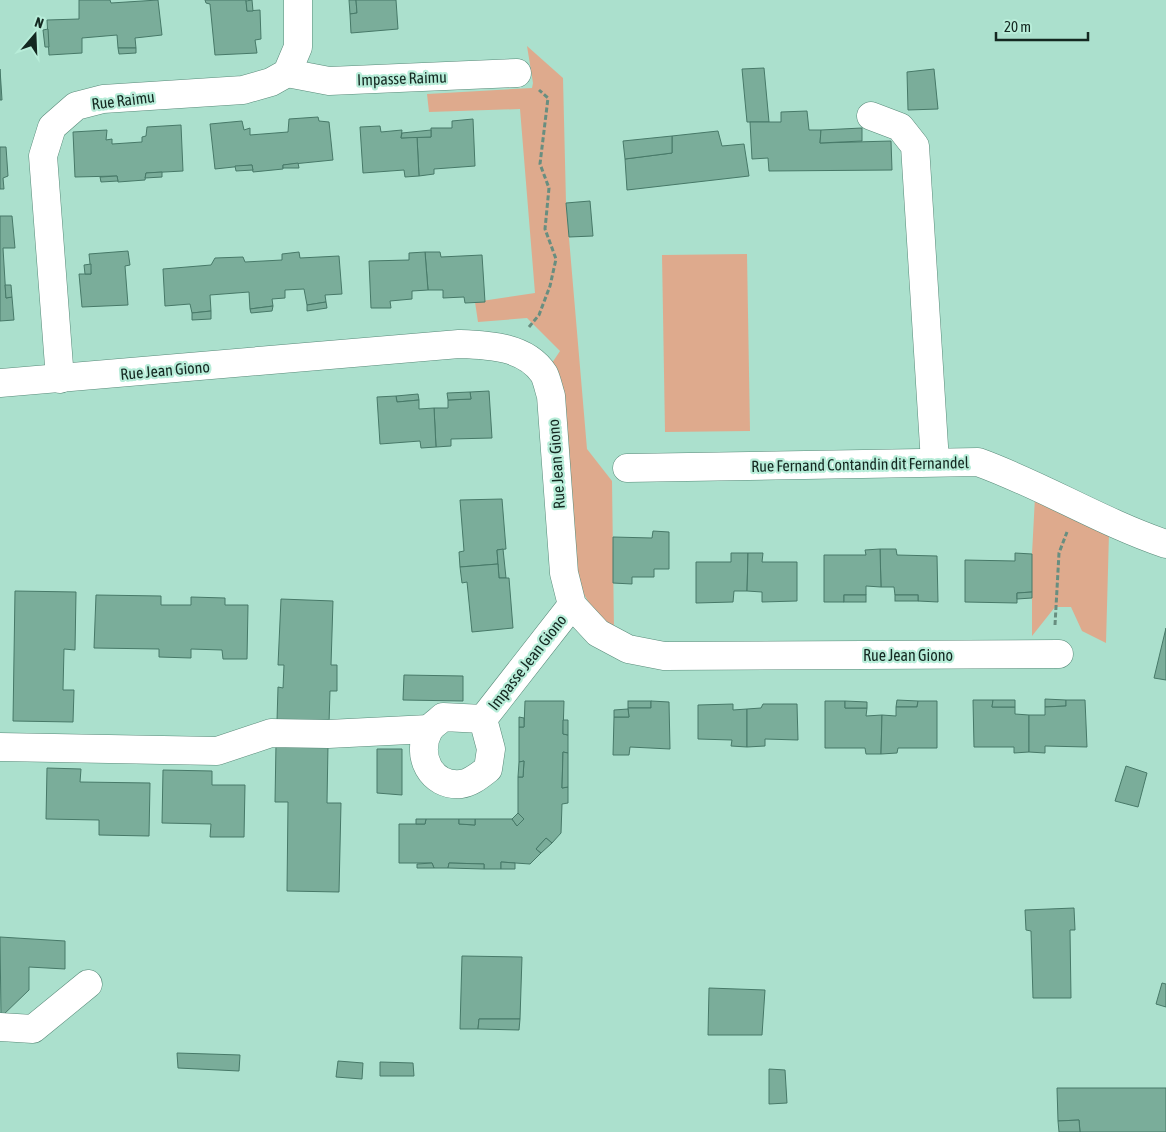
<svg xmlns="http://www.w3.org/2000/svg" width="1166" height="1132" font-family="'Asap Condensed',sans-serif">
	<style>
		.green { fill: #deaa8d }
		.building { fill: #7aad9a; stroke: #477968 }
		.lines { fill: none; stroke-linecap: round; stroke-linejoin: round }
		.minor-casing { stroke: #588a79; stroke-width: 29 }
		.path { stroke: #688e80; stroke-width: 3; stroke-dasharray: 5 2.5; stroke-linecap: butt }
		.minor { stroke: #fff; stroke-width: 28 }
		.labels { text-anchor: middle; stroke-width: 4.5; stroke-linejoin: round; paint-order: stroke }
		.street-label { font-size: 16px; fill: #142821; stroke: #b8edd9 }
	</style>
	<rect width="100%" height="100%" fill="#abe0cd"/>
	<g class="green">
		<path d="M527,46L563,78L566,203L587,449L612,481L614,630L600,621L577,583L564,390L548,369L560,351L527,318L478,322L475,302L535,293L520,109L429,112L427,94L532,88L533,83Z"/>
		<path d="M747,254L750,431L665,432L662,255Z"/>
		<path d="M1035,497L1109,533L1106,643L1082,631L1071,607H1055L1032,636V554Z"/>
	</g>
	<g class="building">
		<path d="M79,0H110L111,3L158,0L162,35L135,38L136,48H118L117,35L82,38V53L49,55L47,20L79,19Z"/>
		<path d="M205,0H246L247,11L260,10L261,39L255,40L257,53L215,55L210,4L206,3Z"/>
		<path d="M252,0L253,11H247L246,1Z"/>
		<path d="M349,0H356L357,13L350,14Z"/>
		<path d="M356,0H396L398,29L351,33L350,14L357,13Z"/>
		<path d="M48,29L49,47H45L43,30Z"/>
		<path d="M118,48H136V53L119,54Z"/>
		<path d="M764,68L769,122H747L742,69Z"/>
		<path d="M0,69L2,100H0Z"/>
		<path d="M934,69L938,109L908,110L907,72Z"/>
		<path d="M807,111L809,130H821L820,143L891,141L892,170L769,171L768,158L752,159L750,122H781V112Z"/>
		<path d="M318,117L319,121L329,122L333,160L283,165V169L253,172L252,165L215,169L210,124L242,121L244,130L250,128V135L288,132L289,119Z"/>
		<path d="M473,119L475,166L434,169V174L419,176L417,137H431V128H452V121Z"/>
		<path d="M181,125L183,171L146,173L145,180L118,182L117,176L75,177L73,132L107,130L106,140L112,139V144L142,142V137L146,136L147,127Z"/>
		<path d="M380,126L381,132L402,130L401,138L417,137L419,176L405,177L404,170L363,173L360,127Z"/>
		<path d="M862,128V141L820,143L821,130Z"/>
		<path d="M431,130V137L401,138L402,133Z"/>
		<path d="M718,131L722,146L744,144L749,176L627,190L625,159L672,153V136Z"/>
		<path d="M672,136V153L625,159L623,141Z"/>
		<path d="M0,147H6L8,176L3,178L4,189H0Z"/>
		<path d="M298,163L299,168H283V165Z"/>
		<path d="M252,165L253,170L236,171L235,166Z"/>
		<path d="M162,172V177L145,178L146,173Z"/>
		<path d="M117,176L118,181L101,182L100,177Z"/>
		<path d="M590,201L593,236L569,237L566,203Z"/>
		<path d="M0,216H12L15,248H3L6,298L12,297L14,320L0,321Z"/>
		<path d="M128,251L130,265L125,266L128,305L82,307L79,274H91L89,254Z"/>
		<path d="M299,252L300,258L339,256L342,294L325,295L326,302L307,305L304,289L285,290V298L272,299L273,306L250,309L249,292L210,295L211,311L192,313L190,304L165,306L163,269L211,265L215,258L243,257L245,262L282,260V254Z"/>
		<path d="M425,252H440L441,257L482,255L485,302L465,303L464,297L443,298V290H428Z"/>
		<path d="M425,252L428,290L412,291V299L390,301L391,308H371L369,261L409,260V253Z"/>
		<path d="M91,264V274H85L84,265Z"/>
		<path d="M5,285H11L12,297L6,298Z"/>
		<path d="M326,302L327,308L307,311V305Z"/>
		<path d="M273,306L272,311L251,313L250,309Z"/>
		<path d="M211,311V319L192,320V313Z"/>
		<path d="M489,391L492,438L451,439V446L436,447L434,408H448V400L471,399L470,392Z"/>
		<path d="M470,392L471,399L448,400L447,393Z"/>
		<path d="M418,394L419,400L397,402L396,396Z"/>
		<path d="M396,396L397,402L419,400V409L434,408L436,447L421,448L420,441L380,444L377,397Z"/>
		<path d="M502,499L506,549L497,550L498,564L460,567L459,552L464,551L460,500Z"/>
		<path d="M653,531L669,532V569H654V577H632V584L613,583V537L652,538Z"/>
		<path d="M503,549L506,578H499L497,550Z"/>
		<path d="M880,549H896L897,555L937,556L938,602L918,601V595H895L894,587H881Z"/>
		<path d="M880,549L881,587L866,586V595H844V602H824V555H866L865,550Z"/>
		<path d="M731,553H748L747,591H734L733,602L696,603V562H731Z"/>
		<path d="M748,553H763L762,562H797V601L762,602V592L747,591Z"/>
		<path d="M1015,553L1032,554V592L1017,593V603L965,602V560L1015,561Z"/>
		<path d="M498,564L499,578H509L513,628L472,632L467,582L462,583L460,567Z"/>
		<path d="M15,591L76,592L75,650L64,649L63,690H74L73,722L13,721Z"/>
		<path d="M1032,592V598L1017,599V593Z"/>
		<path d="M96,595L161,596V605H191V597L225,598V605H248L247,659H223L222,650L191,649V658L159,657V649L94,648Z"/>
		<rect x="844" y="595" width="22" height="7"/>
		<rect x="895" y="595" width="23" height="6"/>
		<path d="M281,599L333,601L331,665H337V691H330L329,723L277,721L278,687L283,688L284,665H278Z"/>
		<path d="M1166,628V680L1154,678Z"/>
		<path d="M404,675L463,676V701L403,700Z"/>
		<path d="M1045,699L1066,700V706L1045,707Z"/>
		<path d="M897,700L918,701L917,707H896Z"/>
		<path d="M973,700H993L992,707H1015V714L1029,715V752L1014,753V747H974Z"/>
		<path d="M993,700H1015V707H992Z"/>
		<path d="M1066,700H1085L1087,747L1045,746V753L1029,752V715H1045V707L1066,706Z"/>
		<path d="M525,701H564L563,734L568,735V753L563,752L562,788L568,787V803L562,804L561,833L552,843L546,838L536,849L541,853L530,864L501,862V869H484V864L449,863L448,868H434L432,863H399V824H425L426,819H459V824L475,825V819H512L517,826L524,819L518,813V777H523L524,761L519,762V727H524Z"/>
		<rect x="628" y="701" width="23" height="7"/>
		<path d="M651,701L669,702L670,749L630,747L629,755H613L614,717H629L628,708H651Z"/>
		<path d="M825,701H845V708H867L866,716L882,715L881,754H866L865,748H825Z"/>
		<path d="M845,701L867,702V708H845Z"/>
		<path d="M918,701H937V748H898L897,753L881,754L882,715L896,716V707H917Z"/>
		<path d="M733,704V710L747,709V747L731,746L732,740L698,739V705Z"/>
		<path d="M763,704H797L798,740L765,739V746L747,747V709L761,708Z"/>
		<path d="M628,709L629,717H614V710Z"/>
		<path d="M519,717L524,718V727H519Z"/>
		<path d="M563,720H568V735L563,734Z"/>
		<path d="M276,744L328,745L327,803H341L339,892L287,891L288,802H275Z"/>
		<path d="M377,749H402V795L377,793Z"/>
		<path d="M563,752L568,753V787L562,788Z"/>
		<path d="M524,761L523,777H518L519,762Z"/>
		<path d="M1126,766L1147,773L1138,807L1115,801Z"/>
		<path d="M47,768L81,769L80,782L150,783L149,836L99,835V820L46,819Z"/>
		<path d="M163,770L212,771V785H245L244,837H210L211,824L162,823Z"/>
		<path d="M518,813L524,819L517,826L512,819Z"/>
		<path d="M416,819H426L425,824H416Z"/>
		<path d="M459,819H475V825L459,824Z"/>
		<path d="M546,838L552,843L541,853L536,849Z"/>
		<path d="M501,862L515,863V869H501Z"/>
		<path d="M432,863L434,868H417V864Z"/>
		<path d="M449,863L484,864V869L448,868Z"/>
		<path d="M1074,908L1075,930H1070L1071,998H1033L1031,931L1026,930L1025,910Z"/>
		<path d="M0,937L65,941V969L29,967V990L1,1017Z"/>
		<path d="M462,956L522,957L520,1019H479L478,1029H460Z"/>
		<path d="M1162,983L1166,984V1007L1156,1004Z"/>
		<path d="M709,988L765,990L762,1035H708Z"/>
		<path d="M479,1019H520L519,1030L478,1029Z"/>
		<path d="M177,1053L240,1055L239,1071L178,1068Z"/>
		<path d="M338,1061L363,1063L362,1079L336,1077Z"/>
		<path d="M380,1062L413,1063L414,1076H380Z"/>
		<path d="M769,1069L785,1070L787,1103L769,1104Z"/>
		<path d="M1057,1088H1166V1132H1080L1079,1120L1058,1121Z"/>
		<path d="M1079,1120L1080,1132H1059L1058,1121Z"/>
	</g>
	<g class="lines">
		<defs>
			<g id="minor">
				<path d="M287,73L329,81L517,73"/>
				<path d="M871,116L900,127L915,146L935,462"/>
				<path d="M60,379L43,156L52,127L76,106L103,99L243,90L271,82L287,73L298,47V0"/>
				<path d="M0,383L459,344C488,345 526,346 544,374C547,380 549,390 551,396L564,573L572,605L598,633L628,649L664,656L1059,654"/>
				<path d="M627,468L978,462C1042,485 1101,522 1166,544"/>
				<path d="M483,719L491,749L488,769C480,775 471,783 461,784C431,787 415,755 429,730C432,725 439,721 443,717L483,719L572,605"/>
				<path d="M0,747L217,751L271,733L328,734L429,729"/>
				<path d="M0,1027L33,1029L88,984"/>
			</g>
		</defs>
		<use href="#minor" class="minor-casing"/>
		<g class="path">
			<path d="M529,327L539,315L550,286L556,259L545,229L549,188L540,164L548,98L539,90"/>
			<path d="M1055,625L1059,553L1067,532"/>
		</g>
		<use href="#minor" class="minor"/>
	</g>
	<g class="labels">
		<g class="street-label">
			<text transform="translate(402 78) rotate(-2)" y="6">Impasse Raimu</text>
			<text transform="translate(123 100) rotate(-7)" y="6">Rue Raimu</text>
			<text transform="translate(165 370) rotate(-5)" y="6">Rue Jean Giono</text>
			<text transform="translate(556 464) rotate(-94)" y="6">Rue Jean Giono</text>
			<text transform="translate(860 464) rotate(-1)" y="6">Rue Fernand Contandin dit Fernandel</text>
			<text x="908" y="661">Rue Jean Giono</text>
			<text transform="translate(527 662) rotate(-52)" y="6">Impasse Jean Giono</text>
		</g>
	</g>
	<g transform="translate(35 35) rotate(19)" stroke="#b8edd9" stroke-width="4" paint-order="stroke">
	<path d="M0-4L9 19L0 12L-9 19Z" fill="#142821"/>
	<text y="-8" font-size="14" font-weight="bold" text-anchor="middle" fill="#142821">N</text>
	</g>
	<path d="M996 32v8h92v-8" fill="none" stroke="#142821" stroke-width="2.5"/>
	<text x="1004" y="32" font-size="15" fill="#142821" stroke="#b8edd9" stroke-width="4" paint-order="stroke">20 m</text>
</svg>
